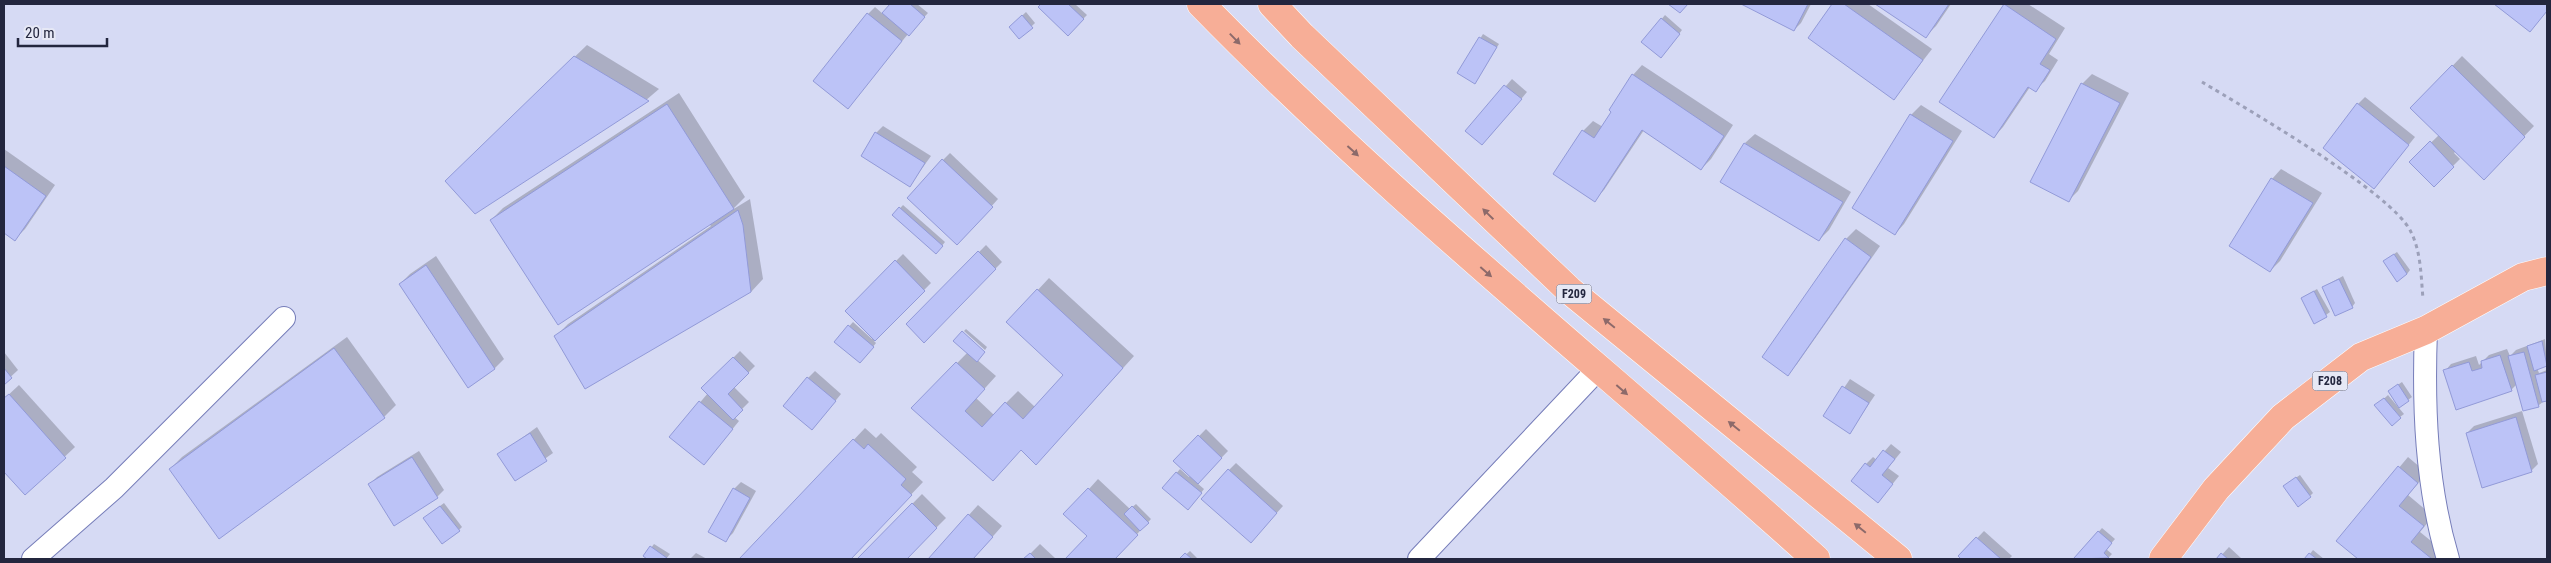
<svg xmlns="http://www.w3.org/2000/svg" width="2551" height="563" font-family="'Roboto Condensed',sans-serif">
	<style>
		.shadow { fill: #0003 }
		.building { fill: #bcc3f7; stroke: #929ad8 }
		.lines { fill: none; stroke-linecap: round; stroke-linejoin: round }
		.street-casing { stroke: #767db9; stroke-width: 24 }
		.primary-casing { stroke: #fff; stroke-width: 29 }
		.path { stroke: #9ca0b9; stroke-width: 3; stroke-dasharray: 4 4; stroke-linecap: butt }
		.street { stroke: #fff; stroke-width: 22 }
		.primary { stroke: #f7ae97; stroke-width: 28 }
		.oneway { fill: #8d6a6a }
		.labels { text-anchor: middle; stroke-width: 5; stroke-linejoin: round; paint-order: stroke }
		.shield { fill: #e6e8f5; stroke: #5e6075; stroke-width: 1 }
		.shield-label { font-size: 12px; font-weight: bold; fill: #23263e }
	</style>
	<rect width="100%" height="100%" fill="#d6daf4"/>
	<g class="shadow">
		<path d="M892,4H917L928,13L908,34L848,107L868,14L875,7L883,14Z"/>
		<path d="M1043,4H1075L1087,15L1068,34L1040,7Z"/>
		<path d="M1744,4H1811L1801,23L1794,30Z"/>
		<path d="M1833,4H1868L1932,49L1894,98L1809,38Z"/>
		<path d="M1878,4H1951L1936,26L1926,36Z"/>
		<path d="M2006,4H2028L2065,28L2049,54L2058,60L2045,81L2035,90L2030,87L2003,127L1994,137Z"/>
		<path d="M2496,4H2547V11L2530,31Z"/>
		<path d="M1026,12L1035,23L1019,38L1010,27Z"/>
		<path d="M1665,15L1682,30L1664,53L1643,42Z"/>
		<path d="M1483,34L1499,44L1475,82L1459,73Z"/>
		<path d="M587,45L659,89L638,107L458,169Z"/>
		<path d="M2462,56L2534,126L2484,178L2456,151L2454,153L2460,159L2434,185L2411,162L2439,135L2412,108Z"/>
		<path d="M1642,65L1733,125L1711,159L1701,169L1644,130L1604,190L1594,200L1583,131L1593,121L1603,127L1633,75Z"/>
		<path d="M2092,74L2129,93L2078,191L2069,200L2082,84Z"/>
		<path d="M1512,79L1527,92L1489,137L1467,131Z"/>
		<path d="M679,93L745,197L732,210L750,199L763,279L751,292L556,336L568,324L711,226L709,224L491,220L503,208Z"/>
		<path d="M2365,97L2415,137L2374,188L2358,104Z"/>
		<path d="M1921,105L1962,131L1904,224L1895,234L1853,208L1911,115Z"/>
		<path d="M883,126L931,156L910,185L876,133Z"/>
		<path d="M1755,134L1851,192L1829,230L1819,240L1745,143Z"/>
		<path d="M4,149L55,185L25,229L15,239L4,231Z"/>
		<path d="M950,153L998,199L964,237L943,160Z"/>
		<path d="M2281,169L2322,193L2280,261L2270,271L2272,179Z"/>
		<path d="M903,205L945,242L936,253L894,215Z"/>
		<path d="M1856,229L1880,246L1797,364L1788,374L1846,239Z"/>
		<path d="M986,245L1002,262L924,341L908,324Z"/>
		<path d="M2397,252L2410,270L2407,274L2388,258Z"/>
		<path d="M903,254L931,283L874,341L876,343L863,359L836,341L853,322L872,339L874,338L846,311Z"/>
		<path d="M436,256L504,359L494,369L400,284L410,274Z"/>
		<path d="M2343,276L2355,303L2352,307L2323,287Z"/>
		<path d="M1049,278L1134,356L1048,451L1021,449L913,408L968,352L996,376L976,398L994,415L1018,391L1035,407L1065,374L1008,322Z"/>
		<path d="M2317,289L2330,312L2315,323L2302,298Z"/>
		<path d="M966,329L987,347L985,350L964,331Z"/>
		<path d="M347,337L396,405L384,417L170,469L182,457Z"/>
		<path d="M2545,339L2547,365L2537,368L2539,373L2547,370V399L2539,405L2524,410L2517,384L2511,390L2445,371L2451,364L2476,356L2479,365L2489,355L2507,349L2510,356L2516,350Z"/>
		<path d="M740,351L755,366L734,387L749,402L734,417L739,421L710,457L671,437L708,393L703,388Z"/>
		<path d="M4,352L18,370L4,383Z"/>
		<path d="M815,371L841,394L819,421L808,378Z"/>
		<path d="M1850,379L1875,395L1850,432L1825,416Z"/>
		<path d="M2402,382L2412,397L2400,406L2393,388Z"/>
		<path d="M19,385L75,447L25,494L4,470V399Z"/>
		<path d="M2388,395L2404,414L2400,417L2376,406Z"/>
		<path d="M2522,411L2538,464L2531,471L2467,433L2474,426Z"/>
		<path d="M537,427L553,453L515,480L499,455Z"/>
		<path d="M865,428L876,438L881,433L917,467L912,472L923,482L850,559H741Z"/>
		<path d="M1206,429L1228,451L1197,483L1204,489L1192,505L1164,488L1180,469L1189,477L1191,475L1175,461Z"/>
		<path d="M1891,444L1901,452L1888,468L1899,476L1878,502L1866,464L1873,457L1877,460Z"/>
		<path d="M419,451L444,490L437,497L370,484L377,477Z"/>
		<path d="M2408,457L2427,473L2408,495L2433,516L2420,532L2452,558L2360,559L2338,541Z"/>
		<path d="M1236,463L1283,506L1257,535L1229,470Z"/>
		<path d="M2300,475L2313,493L2310,496L2288,483Z"/>
		<path d="M1098,479L1130,509L1136,504L1151,519L1114,559H1067L1088,536L1089,489Z"/>
		<path d="M741,482L756,491L733,533L726,540L734,489Z"/>
		<path d="M922,494L946,518L905,559H858Z"/>
		<path d="M444,503L462,527L459,530L428,515Z"/>
		<path d="M978,505L1002,526L973,559H929Z"/>
		<path d="M2102,528L2115,539L2106,549L2112,554L2107,559H2077L2076,558Z"/>
		<path d="M1984,531L2012,556L2009,559H1963L1960,556Z"/>
		<path d="M654,544L670,554L666,559H650L645,556Z"/>
		<path d="M1040,544L1056,559H1025Z"/>
		<path d="M2229,547L2242,559H2218Z"/>
		<path d="M2313,550L2324,559H2306Z"/>
		<path d="M1190,551L1198,559H1181Z"/>
		<path d="M696,553L707,559H690Z"/>
	</g>
	<g class="building">
		<path d="M890,4H910L925,17L909,36L882,13Z"/>
		<path d="M1041,4H1068L1084,19L1068,36L1038,7Z"/>
		<path d="M1668,4H1688L1680,13Z"/>
		<path d="M1741,4H1808L1794,31Z"/>
		<path d="M1832,4H1844L1923,60L1894,100L1808,38Z"/>
		<path d="M1875,4H1949L1926,38Z"/>
		<path d="M2004,4L2056,39L2040,64L2050,70L2036,92L2028,87L1994,138L1939,102Z"/>
		<path d="M2494,4H2547V11L2530,32Z"/>
		<path d="M867,13L902,41L848,109L813,81Z"/>
		<path d="M1022,15L1033,28L1019,39L1009,27Z"/>
		<path d="M1661,18L1680,34L1661,58L1641,42Z"/>
		<path d="M1479,37L1497,47L1475,84L1457,73Z"/>
		<path d="M574,56L649,101L475,214L445,181Z"/>
		<path d="M2452,65L2525,137L2484,180L2410,108Z"/>
		<path d="M1632,74L1724,136L1701,170L1642,130L1595,202L1553,174L1582,130L1594,138L1611,112L1609,110Z"/>
		<path d="M2081,83L2120,103L2069,202L2030,182Z"/>
		<path d="M1504,85L1522,99L1482,145L1465,131Z"/>
		<path d="M2357,103L2409,145L2374,189L2323,148Z"/>
		<path d="M667,104L734,209L558,325L490,220Z"/>
		<path d="M1910,114L1953,141L1895,235L1852,208Z"/>
		<path d="M875,132L925,163L910,187L861,156Z"/>
		<path d="M2430,141L2454,167L2434,187L2409,162Z"/>
		<path d="M1744,143L1843,202L1819,241L1720,182Z"/>
		<path d="M942,159L993,207L957,245L907,198Z"/>
		<path d="M4,166L46,196L15,241L4,233Z"/>
		<path d="M2271,178L2313,203L2270,272L2229,246Z"/>
		<path d="M899,207L943,246L936,254L892,215Z"/>
		<path d="M738,210L743,225L751,292L585,389L554,336Z"/>
		<path d="M1845,238L1871,257L1788,376L1762,357Z"/>
		<path d="M978,251L996,269L924,343L906,324Z"/>
		<path d="M2394,254L2407,274L2397,282L2383,261Z"/>
		<path d="M895,260L925,291L875,341L845,311Z"/>
		<path d="M426,265L495,369L468,388L399,284Z"/>
		<path d="M2339,279L2353,308L2335,316L2322,287Z"/>
		<path d="M1037,289L1123,368L1036,465L1021,450L993,481L911,408L956,362L985,389L965,411L982,427L1005,402L1023,419L1063,375L1006,322Z"/>
		<path d="M2314,291L2327,317L2314,324L2301,298Z"/>
		<path d="M848,325L874,347L860,363L834,342Z"/>
		<path d="M962,331L985,352L977,362L953,341Z"/>
		<path d="M2542,341L2547,366L2534,371L2527,346Z"/>
		<path d="M334,348L385,418L219,539L169,469Z"/>
		<path d="M2524,352L2539,407L2523,411L2508,356Z"/>
		<path d="M2500,355L2512,391L2456,410L2443,370L2469,362L2472,371L2482,368L2481,361Z"/>
		<path d="M733,357L749,373L728,394L743,410L733,420L701,388Z"/>
		<path d="M4,368L12,378L4,385Z"/>
		<path d="M2547,372V401L2542,402L2535,375Z"/>
		<path d="M807,377L836,401L812,430L783,406Z"/>
		<path d="M2398,384L2409,401L2399,408L2388,391Z"/>
		<path d="M1842,386L1869,403L1850,434L1823,416Z"/>
		<path d="M9,394L66,458L25,495L4,472V398Z"/>
		<path d="M2384,398L2401,418L2392,426L2374,405Z"/>
		<path d="M699,401L733,429L704,465L669,437Z"/>
		<path d="M2516,417L2532,472L2482,488L2466,433Z"/>
		<path d="M530,433L547,461L515,481L497,454Z"/>
		<path d="M1198,435L1222,458L1198,484L1173,461Z"/>
		<path d="M853,439L864,449L868,444L906,479L901,485L912,495L851,559H739Z"/>
		<path d="M1883,450L1895,459L1882,475L1893,484L1878,503L1851,481L1865,463L1870,467Z"/>
		<path d="M412,457L438,498L394,526L368,484Z"/>
		<path d="M2398,466L2418,483L2399,506L2424,526L2411,542L2432,559H2358L2336,541Z"/>
		<path d="M1228,469L1277,513L1251,543L1201,499Z"/>
		<path d="M1176,472L1202,493L1188,510L1162,488Z"/>
		<path d="M2296,477L2311,497L2298,507L2283,486Z"/>
		<path d="M733,488L750,498L726,542L708,532Z"/>
		<path d="M1088,488L1138,535L1115,559H1065L1087,536L1063,514Z"/>
		<path d="M912,503L937,528L907,559H857Z"/>
		<path d="M440,506L460,531L442,544L423,518Z"/>
		<path d="M1132,506L1149,523L1140,531L1124,514Z"/>
		<path d="M968,514L993,537L973,559H928Z"/>
		<path d="M2098,531L2112,543L2104,553L2109,558L2075,559L2074,558Z"/>
		<path d="M1976,537L2001,559H1961L1958,556Z"/>
		<path d="M650,546L667,558L666,559H647L643,556Z"/>
		<path d="M1030,553L1036,559H1023Z"/>
		<path d="M1185,553L1192,559H1179Z"/>
		<path d="M2221,553L2228,559H2216Z"/>
		<path d="M2309,553L2317,559H2304Z"/>
	</g>
	<g class="lines">
		<defs>
			<g id="street">
				<path d="M2426,330C2423,407 2426,485 2448,559"/>
				<path d="M33,559L114,488L284,318"/>
				<path d="M1419,559L1598,369"/>
			</g>
			<g id="primary">
				<path d="M1201,4C1394,202 1611,374 1816,559"/>
				<path d="M1272,4L1302,36L1569,290L1898,559"/>
				<path d="M2163,559L2216,489L2283,417L2361,357L2426,330L2523,277L2547,271"/>
			</g>
		</defs>
		<use href="#street" class="street-casing"/>
		<use href="#primary" class="primary-casing"/>
		<path class="path" d="M2202,82C2245,108 2393,193 2411,232C2421,252 2421,276 2423,299"/>
		<use href="#street" class="street"/>
		<use href="#primary" class="primary"/>
	</g>
	<defs><path id="oneway-solid" d="M-6-.8H1V-3.2L6.5 0L1 3.2V.8H-6Z" transform="scale(1.25)"/></defs>
	<g class="oneway">
		<use href="#oneway-solid" transform="translate(1235 39) rotate(46)"/>
		<use href="#oneway-solid" transform="translate(1353 151) rotate(42)"/>
		<use href="#oneway-solid" transform="translate(1488 214) rotate(-136)"/>
		<use href="#oneway-solid" transform="translate(1486 272) rotate(41)"/>
		<use href="#oneway-solid" transform="translate(1609 323) rotate(-141)"/>
		<use href="#oneway-solid" transform="translate(1622 390) rotate(41)"/>
		<use href="#oneway-solid" transform="translate(1734 426) rotate(-141)"/>
		<use href="#oneway-solid" transform="translate(1860 528) rotate(-141)"/>
	</g>
	<g class="labels">
		<g class="shield">
			<rect x="1556.5" y="284.5" width="35" height="19" rx="4"/>
			<rect x="2312.5" y="371.5" width="35" height="19" rx="4"/>
		</g>
		<g class="shield-label">
			<text x="1574" y="298">F209</text>
			<text x="2330" y="385">F208</text>
		</g>
	</g>
	<rect width="2551" height="563" fill="none" stroke="#23263e" stroke-width="10"/>
	<path d="M18 38v8h89v-8" fill="none" stroke="#23263e" stroke-width="2.5"/>
	<text x="25" y="38" font-size="15" fill="#23263e" stroke="#e6e8f5" stroke-width="4" paint-order="stroke">20 m</text>
</svg>
